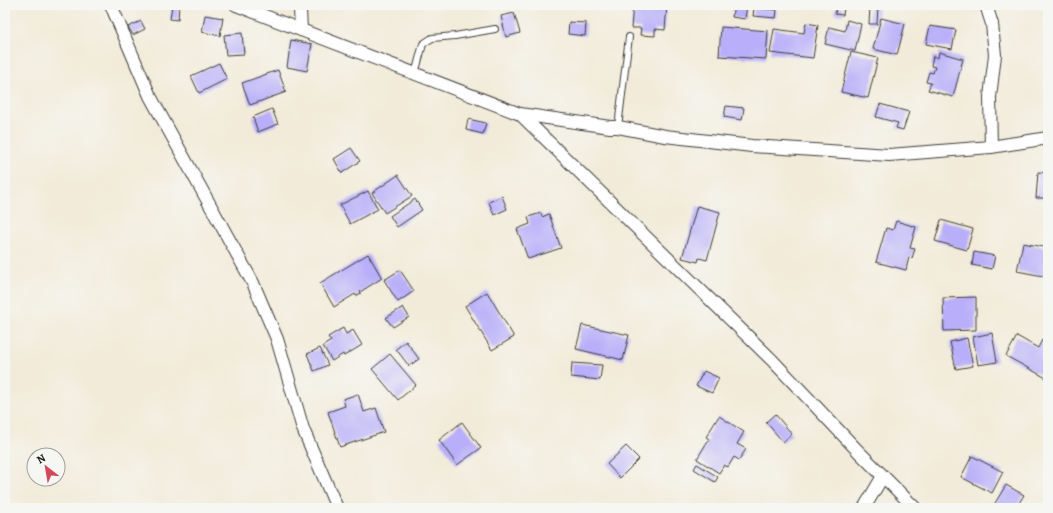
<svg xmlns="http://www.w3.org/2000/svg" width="1053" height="513" font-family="Alegreya,serif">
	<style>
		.building { fill: #b8aef9 }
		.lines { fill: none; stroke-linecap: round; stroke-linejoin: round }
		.service-casing { stroke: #3c3b38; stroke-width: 8 }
		.minor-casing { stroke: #3c3b38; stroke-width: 14 }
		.service { stroke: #fff; stroke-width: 6 }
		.minor { stroke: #fff; stroke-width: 12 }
	</style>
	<rect width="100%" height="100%" fill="#f6f6f2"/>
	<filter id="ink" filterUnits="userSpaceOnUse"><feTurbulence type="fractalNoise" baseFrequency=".025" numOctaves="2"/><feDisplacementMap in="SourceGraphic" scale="8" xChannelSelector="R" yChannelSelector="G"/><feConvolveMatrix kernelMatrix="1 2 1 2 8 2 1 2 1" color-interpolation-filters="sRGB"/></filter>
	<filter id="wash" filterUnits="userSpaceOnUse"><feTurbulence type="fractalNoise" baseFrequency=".012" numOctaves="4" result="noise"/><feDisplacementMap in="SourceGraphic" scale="16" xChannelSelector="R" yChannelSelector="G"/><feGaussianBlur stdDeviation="0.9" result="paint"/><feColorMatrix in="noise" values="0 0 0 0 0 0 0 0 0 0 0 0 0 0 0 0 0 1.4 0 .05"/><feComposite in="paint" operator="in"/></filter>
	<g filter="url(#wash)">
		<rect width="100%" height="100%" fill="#f2ebd9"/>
		<g id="blocks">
			<g class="building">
				<path d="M172,5L179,6L178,20L170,19Z"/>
				<path d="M633,5H667L665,30L655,29V36L640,35L641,28H631Z"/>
				<path d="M734,5L747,6L745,19L732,17Z"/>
				<path d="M870,6H878L877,24H869Z"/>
				<path d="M836,7L844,8L843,15L835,14Z"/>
				<path d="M754,8L777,10L776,18L753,16Z"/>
				<path d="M514,13L520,33L506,37L501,16Z"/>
				<path d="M205,15L223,18L220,36L202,32Z"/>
				<path d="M881,18L905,24L897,55L873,49Z"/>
				<path d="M847,20L861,24L855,51L825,44L829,27L845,31Z"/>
				<path d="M141,21L145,29L133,35L128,27Z"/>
				<path d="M569,22L586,23L585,36L568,34Z"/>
				<path d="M806,23L818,25L813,58L770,53L774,29L804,33Z"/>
				<path d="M930,26L956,30L952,49L926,44Z"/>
				<path d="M721,27L768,31L766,59L719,56Z"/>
				<path d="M242,33L244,54L226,55L224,35Z"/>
				<path d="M291,40L312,44L307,71L287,67Z"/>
				<path d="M851,52L878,58L868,98L841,92Z"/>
				<path d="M939,52L963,59L953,97L928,90L931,83L926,82L929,72L933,73L935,67L931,66L933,56L938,58Z"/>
				<path d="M219,63L227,79L199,93L191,76Z"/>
				<path d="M278,70L286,92L250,105L242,83Z"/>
				<path d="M880,104L909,112L903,130L896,128L898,123L876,117Z"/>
				<path d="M726,106L744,108L742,120L724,117Z"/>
				<path d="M272,109L278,124L258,132L253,117Z"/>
				<path d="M468,119L486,123L483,134L466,130Z"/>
				<path d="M351,148L360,161L342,173L334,159Z"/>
				<path d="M1038,172L1048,173V198H1036Z"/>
				<path d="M398,175L412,196L385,213L372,193Z"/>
				<path d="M368,191L378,209L350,224L340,205Z"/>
				<path d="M502,196L507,209L494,215L489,202Z"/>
				<path d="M415,199L422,210L397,227L390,216Z"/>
				<path d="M697,206L720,212L707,260L699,258L698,262L682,258Z"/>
				<path d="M541,213L542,217L549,214L561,248L528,259L517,229L530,224L528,217Z"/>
				<path d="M941,220L973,229L967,250L935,241Z"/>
				<path d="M896,221L916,227L910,248L915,249L912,258L909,257L906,270L876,262L886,228L893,230Z"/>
				<path d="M1023,243L1048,248V277L1017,271Z"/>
				<path d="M974,252L995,256L992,269L972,265Z"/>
				<path d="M368,254L382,278L360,292L361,293L356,296L355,294L334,307L320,283Z"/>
				<path d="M400,270L414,291L398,302L384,280Z"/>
				<path d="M487,292L514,337L492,350L465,306Z"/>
				<path d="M976,297V330L944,331L943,298Z"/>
				<path d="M403,307L409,317L393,327L386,318Z"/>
				<path d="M582,325L629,335L623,360L576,349Z"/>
				<path d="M343,328L346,334L353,330L362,345L344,356L343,354L332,361L323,346L331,341L328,337Z"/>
				<path d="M992,333L997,362L978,365L973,337Z"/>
				<path d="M1017,336L1038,348L1042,340L1048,343V379L1006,356Z"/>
				<path d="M967,338L973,366L956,369L950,342Z"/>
				<path d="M406,341L419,359L409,366L396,349Z"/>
				<path d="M320,348L328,365L314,371L307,354Z"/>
				<path d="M390,354L416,385L398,400L372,369Z"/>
				<path d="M572,363L602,365L600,380L571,377Z"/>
				<path d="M704,371L719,378L712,393L696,386Z"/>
				<path d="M358,394L364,412L376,408L384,432L340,447L328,412L345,406L343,399Z"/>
				<path d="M775,414L792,434L783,442L766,422Z"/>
				<path d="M719,416L744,432L737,444L746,449L739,460L734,457L728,467L724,465L719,473L697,459L709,439L706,437Z"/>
				<path d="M462,422L481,448L457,465L439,440Z"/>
				<path d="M626,446L639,459L620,478L607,464Z"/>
				<path d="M972,456L1003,472L992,493L961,477Z"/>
				<path d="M697,464L718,477L715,482L694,469Z"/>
				<path d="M1006,485L1024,495L1016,508H992Z"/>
			</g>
		</g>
	</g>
	<g filter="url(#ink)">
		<use href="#blocks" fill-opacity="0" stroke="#3c3b38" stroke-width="1"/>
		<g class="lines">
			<defs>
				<g id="service">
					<path d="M415,74L423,44L432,38L455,36L495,29"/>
					<path d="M618,127L629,37"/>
				</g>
				<g id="minor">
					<path d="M111,5L150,96L253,283L277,339L303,429L337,508"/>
					<path d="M236,5L520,114L610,127H618L665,136L752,146L889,155L991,147L1048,138"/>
					<path d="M986,5L992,24L995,55L990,97L991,147"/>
					<path d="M301,30L300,9L301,5"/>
					<path d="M520,114L772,360L858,451L915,508"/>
					<path d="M864,508L883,476"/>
				</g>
			</defs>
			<use href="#service" class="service-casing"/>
			<use href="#minor" class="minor-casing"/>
			<use href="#service" class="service"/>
			<use href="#minor" class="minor"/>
		</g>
	</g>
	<rect width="1053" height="513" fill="none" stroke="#f6f6f2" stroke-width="20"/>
	<g transform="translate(46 467) rotate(329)"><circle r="19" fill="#f6f6f2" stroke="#9f9f9c"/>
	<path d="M0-3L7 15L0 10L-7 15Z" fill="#d1495b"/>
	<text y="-6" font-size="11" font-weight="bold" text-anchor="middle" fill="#1c1c1c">N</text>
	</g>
</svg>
